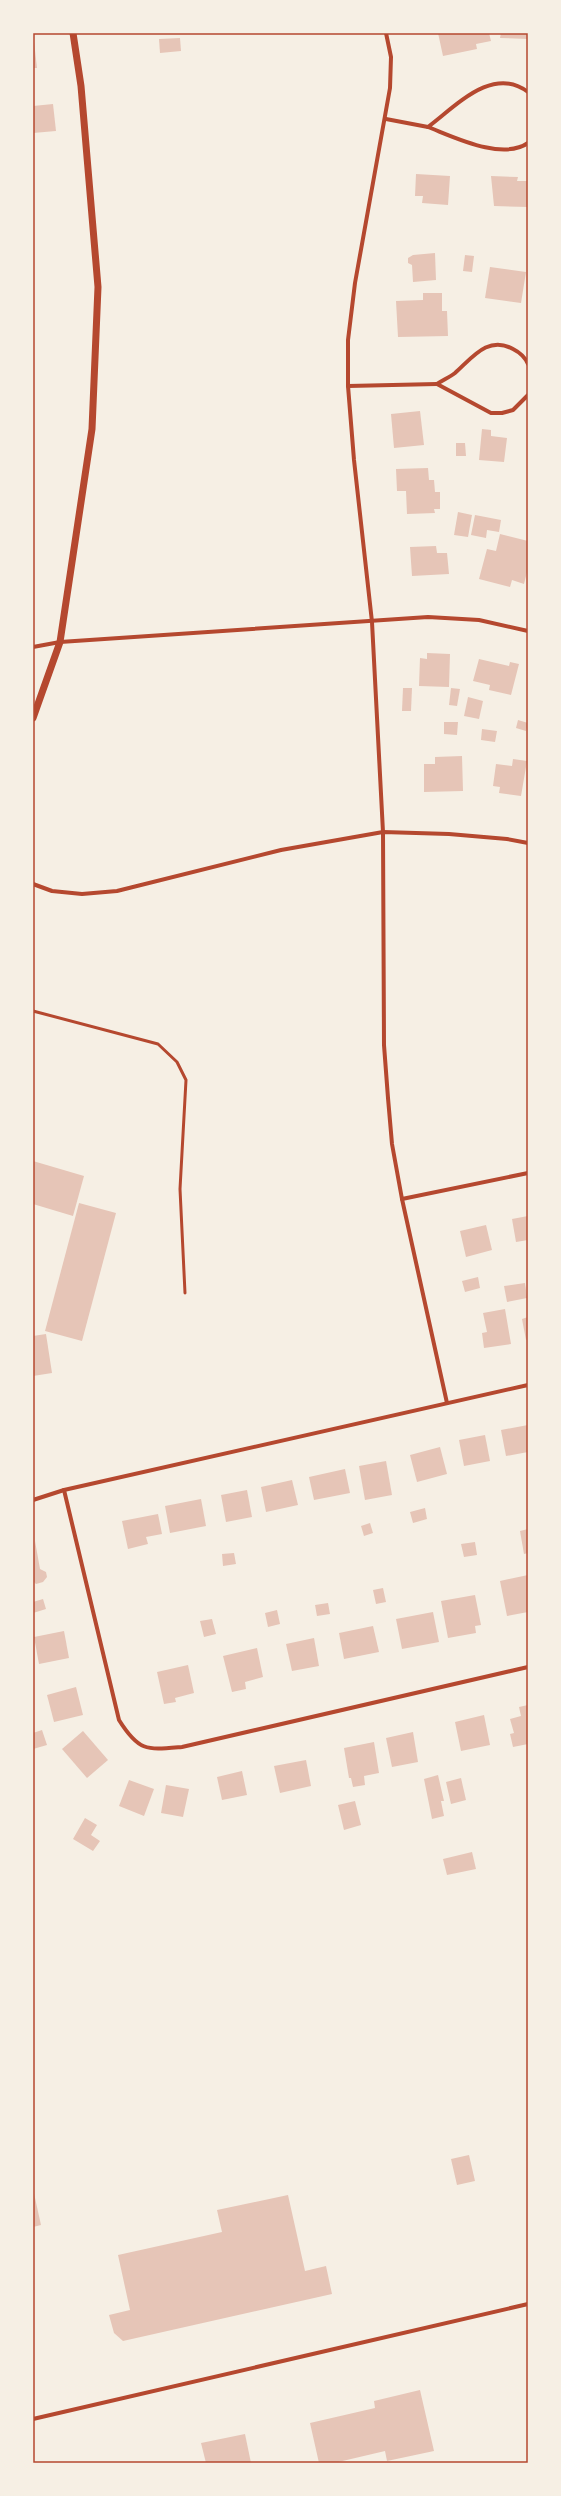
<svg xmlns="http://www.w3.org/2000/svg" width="561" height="2496" font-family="'Archivo Narrow',sans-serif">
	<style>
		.building { fill: #e6c5b7 }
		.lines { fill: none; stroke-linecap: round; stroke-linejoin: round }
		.service { stroke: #b5482f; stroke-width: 3 }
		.minor { stroke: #b5482f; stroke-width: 4 }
		.tertiary { stroke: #b5482f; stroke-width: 7 }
		.neatline { fill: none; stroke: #b5482f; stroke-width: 1.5 }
	</style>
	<rect width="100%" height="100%" fill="#f6efe4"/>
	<g class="building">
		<path d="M33,33L37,68H33Z"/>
		<path d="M438,33H489L491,41L476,44L477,49L443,56Z"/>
		<path d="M501,33H528V39L500,38Z"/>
		<path d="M180,38L181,51L160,53L159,39Z"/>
		<path d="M53,104L56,131L33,133V106Z"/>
		<path d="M416,174L450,176L448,205L422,203L423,196H415Z"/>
		<path d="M491,176L518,177L517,181H528V207L494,206Z"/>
		<path d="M435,253L436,280L413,282L412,265L408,263V258L413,255Z"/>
		<path d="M465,255L474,256L472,272L463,271Z"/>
		<path d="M490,267L526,272L521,303L485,298Z"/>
		<path d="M423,293H442V311H447L448,336L398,337L396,301L423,300Z"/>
		<path d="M420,411L424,445L394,448L391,414Z"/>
		<path d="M482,429L491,430V436L507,438L504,462L479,460Z"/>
		<path d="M456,443H465L466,456H456Z"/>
		<path d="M428,468L429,480H434L435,492H440V509H434L435,513L407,514L406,491H397L396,469Z"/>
		<path d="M458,512L472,515L468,537L454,535Z"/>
		<path d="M475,515L501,520L499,532L487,530L486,538L471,535Z"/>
		<path d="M500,534L528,541V568L524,584L512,580L510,587L479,579L487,549L496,551Z"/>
		<path d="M436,546L437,553H447L449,574L412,576L410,547Z"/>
		<path d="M427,653L450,654L449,687L419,686L420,658L427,659Z"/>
		<path d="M479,659L509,666L510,662L519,664L511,695L489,690L490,685L473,681Z"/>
		<path d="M403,688H412L411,711H402Z"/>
		<path d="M451,688L460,689L457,706L449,705Z"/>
		<path d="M468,697L483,701L479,719L464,716Z"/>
		<path d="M518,720L528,723L526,731L516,728Z"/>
		<path d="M444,722H458L457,735L444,734Z"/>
		<path d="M482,729L497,731L495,742L481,740Z"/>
		<path d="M462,756L463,791L424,792V764H435V757Z"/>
		<path d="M513,759L527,761L521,796L499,793L500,787L493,786L496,764L512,766Z"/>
		<path d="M33,1161L84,1176L73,1216L33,1204Z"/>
		<path d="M79,1203L116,1213L82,1341L45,1331Z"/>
		<path d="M528,1216V1240L516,1242L512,1219Z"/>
		<path d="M486,1225L492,1250L466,1257L460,1231Z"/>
		<path d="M478,1277L480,1288L465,1292L462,1281Z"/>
		<path d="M525,1283L527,1298L507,1302L504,1286Z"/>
		<path d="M505,1309L511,1344L484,1348L482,1333L487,1332L483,1313Z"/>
		<path d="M528,1317V1339L526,1340L522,1319Z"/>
		<path d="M46,1334L52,1373L33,1376V1336Z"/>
		<path d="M528,1425V1452L506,1456L501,1430Z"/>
		<path d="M485,1435L490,1461L464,1466L459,1440Z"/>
		<path d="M440,1447L447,1474L417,1482L410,1455Z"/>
		<path d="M386,1461L392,1495L365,1500L359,1466Z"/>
		<path d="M345,1469L350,1493L314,1500L309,1477Z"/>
		<path d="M292,1480L298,1505L266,1512L261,1487Z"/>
		<path d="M247,1490L252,1517L226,1522L221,1495Z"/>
		<path d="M201,1499L206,1526L170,1533L165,1506Z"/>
		<path d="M425,1508L427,1519L413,1523L410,1512Z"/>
		<path d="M158,1514L162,1534L146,1537L148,1544L128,1549L122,1521Z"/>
		<path d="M370,1523L373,1533L364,1536L361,1526Z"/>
		<path d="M528,1529V1553L524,1554L520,1531Z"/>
		<path d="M35,1541L40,1569L46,1572L47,1577L43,1582L36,1584L33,1581Z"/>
		<path d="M475,1542L477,1555L464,1557L461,1544Z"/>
		<path d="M234,1553L236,1564L223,1566L222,1554Z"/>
		<path d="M528,1575V1612L507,1616L500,1581Z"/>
		<path d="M383,1588L386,1602L376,1604L373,1590Z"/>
		<path d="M475,1595L481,1625L475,1626L476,1633L448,1638L441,1601Z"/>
		<path d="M43,1599L46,1609L33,1613V1602Z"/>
		<path d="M328,1603L330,1614L317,1616L315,1605Z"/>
		<path d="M277,1610L280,1624L268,1627L265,1613Z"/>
		<path d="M433,1612L439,1642L402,1649L396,1619Z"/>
		<path d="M212,1619L216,1634L204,1637L200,1621Z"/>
		<path d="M373,1626L379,1652L344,1659L339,1633Z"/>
		<path d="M64,1631L69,1658L39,1664L34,1637Z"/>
		<path d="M314,1638L319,1666L292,1671L286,1644Z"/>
		<path d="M257,1648L263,1677L245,1682L246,1689L232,1692L223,1656Z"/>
		<path d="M188,1665L194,1693L175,1698L176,1702L164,1704L157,1672Z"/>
		<path d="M76,1687L83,1715L54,1722L47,1695Z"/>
		<path d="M528,1705V1744L513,1747L510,1734L514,1733L510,1719L521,1716L519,1707Z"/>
		<path d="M484,1715L490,1745L461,1751L455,1722Z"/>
		<path d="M42,1730L47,1745L33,1749V1733Z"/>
		<path d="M83,1731L108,1760L87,1778L62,1749Z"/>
		<path d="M413,1732L418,1762L392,1767L386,1738Z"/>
		<path d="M374,1742L379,1773L364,1776L365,1785L353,1787L351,1778H349L344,1748Z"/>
		<path d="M306,1760L311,1786L280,1793L274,1766Z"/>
		<path d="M242,1771L247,1795L222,1800L217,1777Z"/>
		<path d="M438,1775L444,1801H441L444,1816L432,1819L424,1779Z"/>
		<path d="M461,1778L466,1800L451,1804L446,1782Z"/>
		<path d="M129,1780L154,1789L144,1816L119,1806Z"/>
		<path d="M166,1785L189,1789L183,1817L161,1813Z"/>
		<path d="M355,1801L361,1825L344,1830L338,1805Z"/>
		<path d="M85,1818L97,1825L91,1835L100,1841L93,1851L73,1839Z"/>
		<path d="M472,1852L476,1869L447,1875L443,1859Z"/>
		<path d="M469,2155L475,2181L457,2185L451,2159Z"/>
		<path d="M33,2189L41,2225L33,2227Z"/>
		<path d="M288,2195L305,2271L326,2266L332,2294L123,2341L114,2333L109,2315L130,2310L118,2255L222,2232L217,2210Z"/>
		<path d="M420,2390L434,2451L387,2461L385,2451L334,2463H319L310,2423L375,2408L374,2401Z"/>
		<path d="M245,2434L251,2463H206L201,2443Z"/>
	</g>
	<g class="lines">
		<path class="service" d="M33,1011L158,1044L177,1062L186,1080L180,1189L185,1293"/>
		<g class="minor">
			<path d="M386,33L391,57L390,88L355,283L348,340V386L354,460L372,622L383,832L384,1045L388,1098L392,1144L402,1199L447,1403"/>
			<path d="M528,92C493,65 456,106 428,127C454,137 502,161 528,143"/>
			<path d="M386,119L428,127"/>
			<path d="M528,364C525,357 519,352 513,349C488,335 472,358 455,373C450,377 443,380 437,384L491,413H502L513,410L528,395"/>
			<path d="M348,386L437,384"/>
			<path d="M33,647L60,642L428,617L479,620L528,631"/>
			<path d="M33,884L52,891L82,894L117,891L281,850L383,832L449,834L507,839L528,843"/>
			<path d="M402,1199L528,1173"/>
			<path d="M64,1490L119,1720C139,1752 147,1750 182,1747L528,1667"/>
			<path d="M33,1500L64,1490L528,1385"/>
			<path d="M33,2419L528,2304"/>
		</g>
		<path class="tertiary" d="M33,718L60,642L92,429L98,287L81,86L73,33"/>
	</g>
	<rect width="561" height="2496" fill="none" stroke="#f6efe4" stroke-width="68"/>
	<rect x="34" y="34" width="493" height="2428" class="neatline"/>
</svg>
